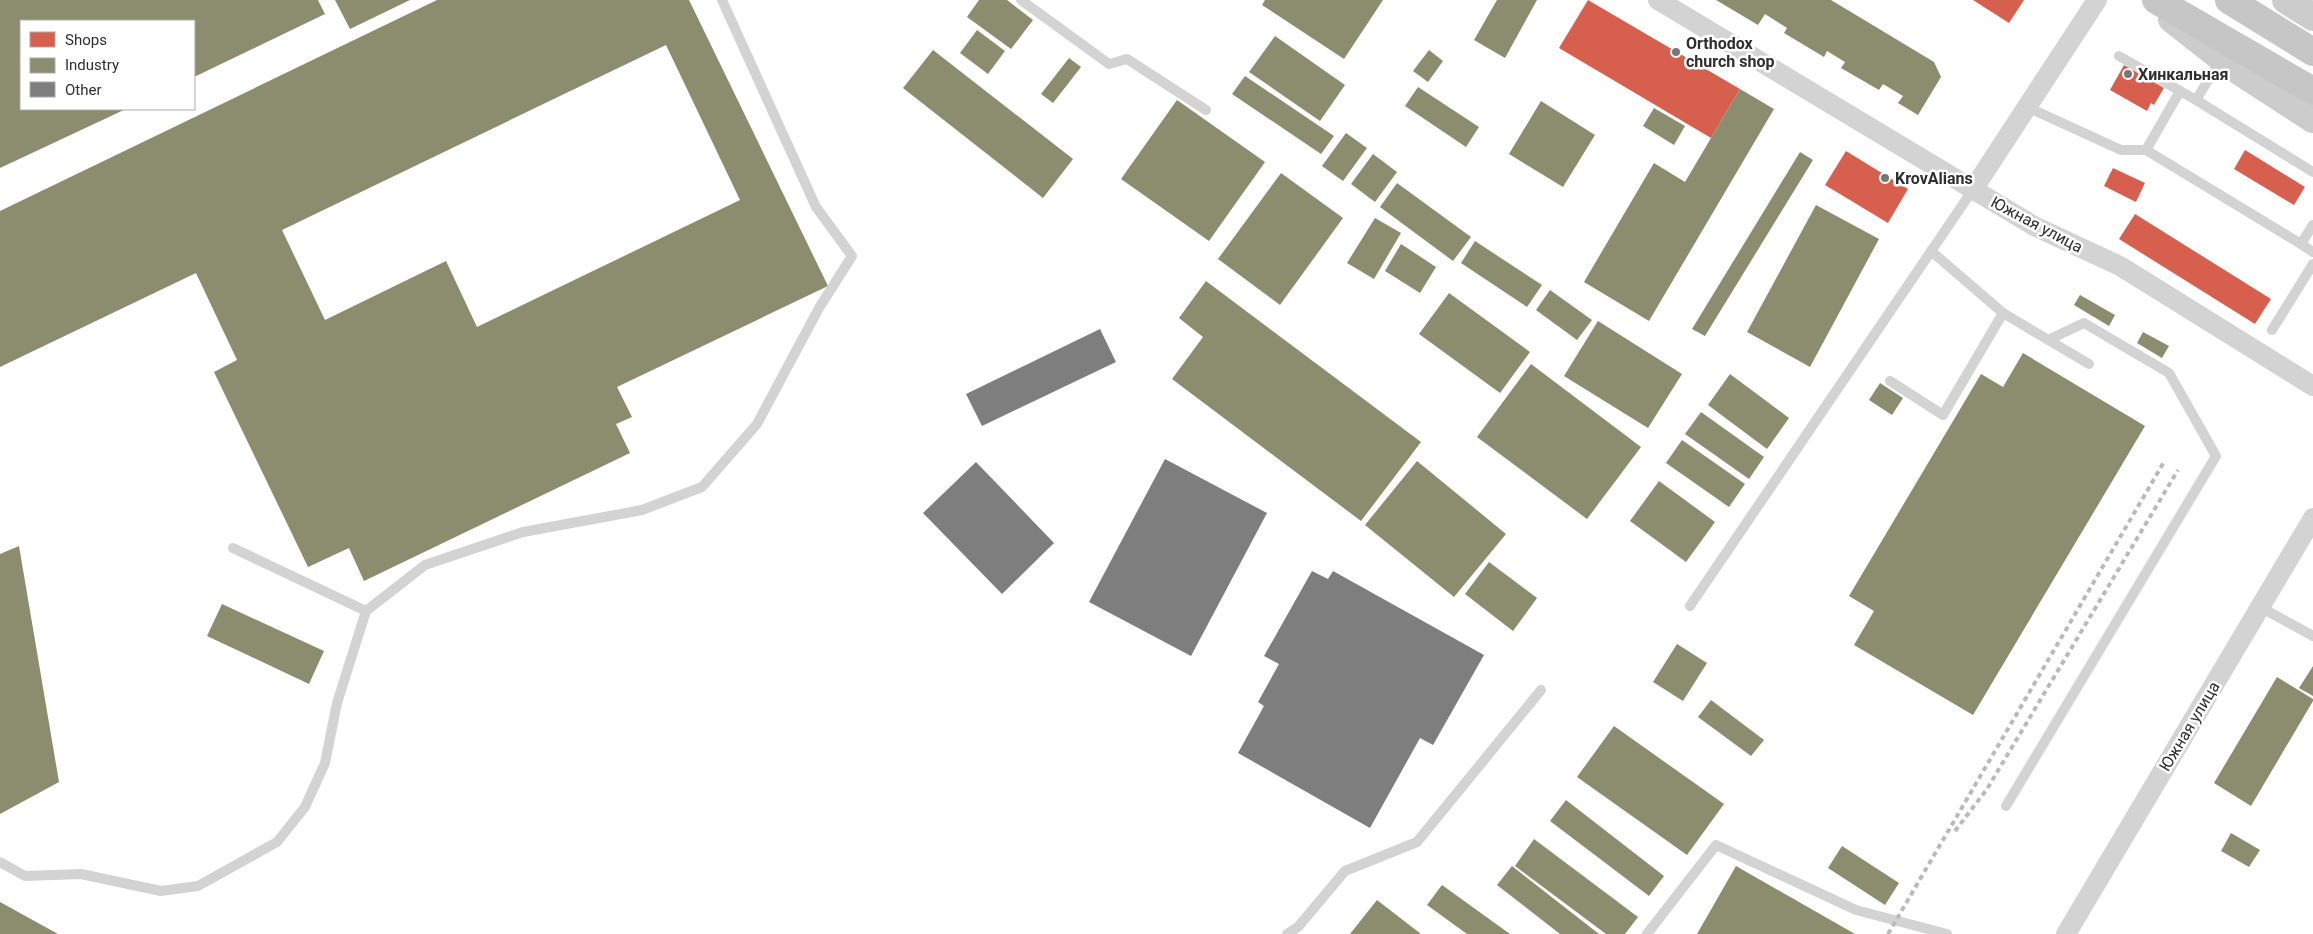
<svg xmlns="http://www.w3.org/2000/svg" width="2313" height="934" font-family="Roboto,sans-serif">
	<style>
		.shops { fill: #d6604d }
		.industry { fill: #8c8c6e; fill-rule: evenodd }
		.building { fill: #7e7e7e }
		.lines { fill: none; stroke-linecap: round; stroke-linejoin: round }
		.lane { stroke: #d3d3d3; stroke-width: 10 }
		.street { stroke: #d3d3d3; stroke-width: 20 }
		.secondary { stroke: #ccc; stroke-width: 28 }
		.primary { stroke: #c6c6c6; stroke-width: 28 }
		.rail { stroke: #bababa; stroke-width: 4; stroke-dasharray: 5 4; stroke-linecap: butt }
		.poi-dot { fill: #777; stroke: #fff; stroke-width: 2 }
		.labels { text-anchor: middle; stroke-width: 5; stroke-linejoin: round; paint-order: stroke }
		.poi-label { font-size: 16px; font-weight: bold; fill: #2e2e2e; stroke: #fff; text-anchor: start }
		.street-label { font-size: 16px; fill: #2e2e2e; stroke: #fff }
	</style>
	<rect width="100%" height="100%" fill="#fff"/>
	<g class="shops">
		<path d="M1588,0L1740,89L1711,138L1559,48Z"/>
		<path d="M1973,0H2024L2009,23Z"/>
		<path d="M2124,65L2164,88L2154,105L2151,103L2147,111L2110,90Z"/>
		<path d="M2245,150L2305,187L2294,205L2234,169Z"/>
		<path d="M1846,151L1908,189L1888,223L1825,185Z"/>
		<path d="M2113,168L2145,183L2136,202L2104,186Z"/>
		<path d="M2135,214L2271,299L2255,324L2119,239Z"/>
	</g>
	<g class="industry">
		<path d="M0,0H318L325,14L194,77V21H21V109H126L0,168Z"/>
		<path d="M335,0H410L350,29Z"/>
		<path d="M437,0H689L828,286L617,387L632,417L616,424L630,453L364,581L349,548L308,567L214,372L237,360L196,273L0,367V211ZM666,45L740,200L477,327L446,261L325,320L282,230Z"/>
		<path d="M979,0H1007L1033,20L1011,49L967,17Z"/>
		<path d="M1265,0H1383L1344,59L1262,5Z"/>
		<path d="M1497,0H1537L1505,58L1474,40Z"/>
		<path d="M1716,0H1831L1934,62L1941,77L1918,115L1898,103L1903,96L1883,84L1879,90L1841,68L1845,62L1827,51L1824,57L1784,33L1787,28L1765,14L1758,25Z"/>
		<path d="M977,30L1005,51L988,74L960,53Z"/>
		<path d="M1275,36L1345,85L1320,121L1249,72Z"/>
		<path d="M933,50L1073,159L1043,198L903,88Z"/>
		<path d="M1429,50L1443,61L1428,82L1413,71Z"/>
		<path d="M1069,58L1081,67L1053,103L1041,94Z"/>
		<path d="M1245,76L1334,136L1321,154L1232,94Z"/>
		<path d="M1418,87L1479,127L1466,147L1405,106Z"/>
		<path d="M1740,89L1774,109L1649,321L1584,282L1654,163L1685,182Z"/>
		<path d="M1177,100L1265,162L1209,241L1121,179Z"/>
		<path d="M1541,101L1595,135L1563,187L1509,154Z"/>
		<path d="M1654,108L1685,126L1674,145L1643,126Z"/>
		<path d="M1346,133L1367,148L1343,181L1322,166Z"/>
		<path d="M1800,152L1813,160L1705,336L1692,329Z"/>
		<path d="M1373,154L1397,172L1375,202L1351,184Z"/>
		<path d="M1281,173L1343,218L1280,305L1218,259Z"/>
		<path d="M1397,183L1471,237L1453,261L1380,207Z"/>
		<path d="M1816,205L1879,239L1810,367L1747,332Z"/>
		<path d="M1375,218L1401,233L1374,279L1347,263Z"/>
		<path d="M1475,241L1542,285L1527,307L1461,263Z"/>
		<path d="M1401,244L1436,267L1420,293L1385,271Z"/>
		<path d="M1206,281L1421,442L1361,521L1172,379L1203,337L1179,318Z"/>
		<path d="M1550,290L1592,320L1577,340L1536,310Z"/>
		<path d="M1449,293L1530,352L1500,393L1419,334Z"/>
		<path d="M2080,295L2115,315L2109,326L2074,305Z"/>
		<path d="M1598,321L1682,374L1648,428L1564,376Z"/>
		<path d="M2143,332L2169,346L2162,358L2137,343Z"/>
		<path d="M2023,353L2145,426L1973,715L1854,645L1874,611L1849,596L1981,374L2003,387Z"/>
		<path d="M1531,364L1641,447L1587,519L1477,437Z"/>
		<path d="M1730,374L1789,418L1767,449L1708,405Z"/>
		<path d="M1880,383L1903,398L1892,415L1869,400Z"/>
		<path d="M1701,412L1764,457L1749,479L1685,434Z"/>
		<path d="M1682,440L1745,484L1729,507L1666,463Z"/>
		<path d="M1417,461L1506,534L1454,597L1365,525Z"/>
		<path d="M1659,481L1715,522L1686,562L1630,521Z"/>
		<path d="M19,546L59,782L0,814V554Z"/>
		<path d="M1489,562L1537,598L1513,631L1465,594Z"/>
		<path d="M222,604L324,651L309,684L207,636Z"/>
		<path d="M1677,644L1707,663L1683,701L1653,682Z"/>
		<path d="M2313,666V696L2299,688Z"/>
		<path d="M2277,677L2313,699V701L2251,806L2214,783Z"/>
		<path d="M1711,700L1764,740L1751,756L1698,717Z"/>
		<path d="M1614,726L1724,804L1687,855L1577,777Z"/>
		<path d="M1566,800L1664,876L1649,896L1550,821Z"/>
		<path d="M2231,833L2260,850L2249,867L2221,851Z"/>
		<path d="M1534,839L1638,917L1625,934H1606L1515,866Z"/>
		<path d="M1842,846L1899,883L1885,905L1828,868Z"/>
		<path d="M1512,866L1599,934H1560L1497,885Z"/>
		<path d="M1736,866L1855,934H1697Z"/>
		<path d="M1442,885L1510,934H1467L1427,905Z"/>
		<path d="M1377,900L1421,934H1350Z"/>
		<path d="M0,902L58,934H0Z"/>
	</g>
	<g class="building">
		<path d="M1100,329L1116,362L982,426L966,394Z"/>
		<path d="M1165,459L1267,513L1191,656L1089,602Z"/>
		<path d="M976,462L1054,543L1002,594L923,513Z"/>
		<path d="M1312,571L1328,579L1333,571L1484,655L1433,745L1420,738L1370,828L1238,753L1264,706L1258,702L1279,664L1264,656Z"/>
	</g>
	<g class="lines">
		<g class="lane">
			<path d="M1021,0L1109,64L1127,59L1206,110"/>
			<path d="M2119,56L2196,100"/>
			<path d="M2221,59L2196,100L2313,172"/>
			<path d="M2180,91L2146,150L2301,244L2313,225"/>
			<path d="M2027,107L2121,150H2146"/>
			<path d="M2301,244L2313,252"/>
			<path d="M2003,313L2089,364"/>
			<path d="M2272,330L2313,264"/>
			<path d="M1890,381L1943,415L2003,313L1931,251"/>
			<path d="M233,548L366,611L425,565L523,532L642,510L702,487L757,424L819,308L852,256L816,207L722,0"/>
			<path d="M1690,606L1974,188"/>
			<path d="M2260,607L2313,636"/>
			<path d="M2006,806L2216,456L2169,373L2084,323L2048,340"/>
			<path d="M0,862L25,876L81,874L161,891L198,886L277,842L305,807L325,763L337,703L366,611"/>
			<path d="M1287,934L1298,927L1345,871L1417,842L1541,690"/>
			<path d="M1647,934L1716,845L1856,910L1947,934"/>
		</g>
		<g class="street">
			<path d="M1658,0L2034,226L2120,266L2313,386"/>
			<path d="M1974,188L2097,0"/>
			<path d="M2066,934L2313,518"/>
		</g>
		<g class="secondary">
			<path d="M2286,0L2313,17"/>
			<path d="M2172,19L2233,67L2313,119"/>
		</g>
		<g class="primary">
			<path d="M2156,0L2313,91"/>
			<path d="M2229,0L2313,52"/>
		</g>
		<g class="rail">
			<path d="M1955,831L1987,789L2178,470"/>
			<path d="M1888,934L2164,462"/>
		</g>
	</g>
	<g class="poi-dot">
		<circle cx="1676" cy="52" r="5"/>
		<circle cx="2128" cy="74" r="5"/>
		<circle cx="1885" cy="178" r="5"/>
	</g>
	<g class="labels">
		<g class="poi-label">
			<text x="1686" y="49">Orthodox<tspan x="1686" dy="18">church shop</tspan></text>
			<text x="2138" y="80">Хинкальная</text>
			<text x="1895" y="184">KrovAlians</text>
		</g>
		<g class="street-label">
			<text transform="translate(2037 224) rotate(28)" y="6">Южная улица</text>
			<text transform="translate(2189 726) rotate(-59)" y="6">Южная улица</text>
		</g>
	</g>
	<rect x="20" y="20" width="175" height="90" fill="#ffffff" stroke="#ababab"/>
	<rect x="30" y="32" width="25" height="15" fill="#d6604d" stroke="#ababab"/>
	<text x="65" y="45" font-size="15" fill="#2e2e2e">Shops</text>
	<rect x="30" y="58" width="25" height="15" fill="#8c8c6e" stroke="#ababab"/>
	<text x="65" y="70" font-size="15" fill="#2e2e2e">Industry</text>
	<rect x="30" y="82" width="25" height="15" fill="#7e7e7e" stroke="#ababab"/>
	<text x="65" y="95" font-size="15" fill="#2e2e2e">Other</text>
</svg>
